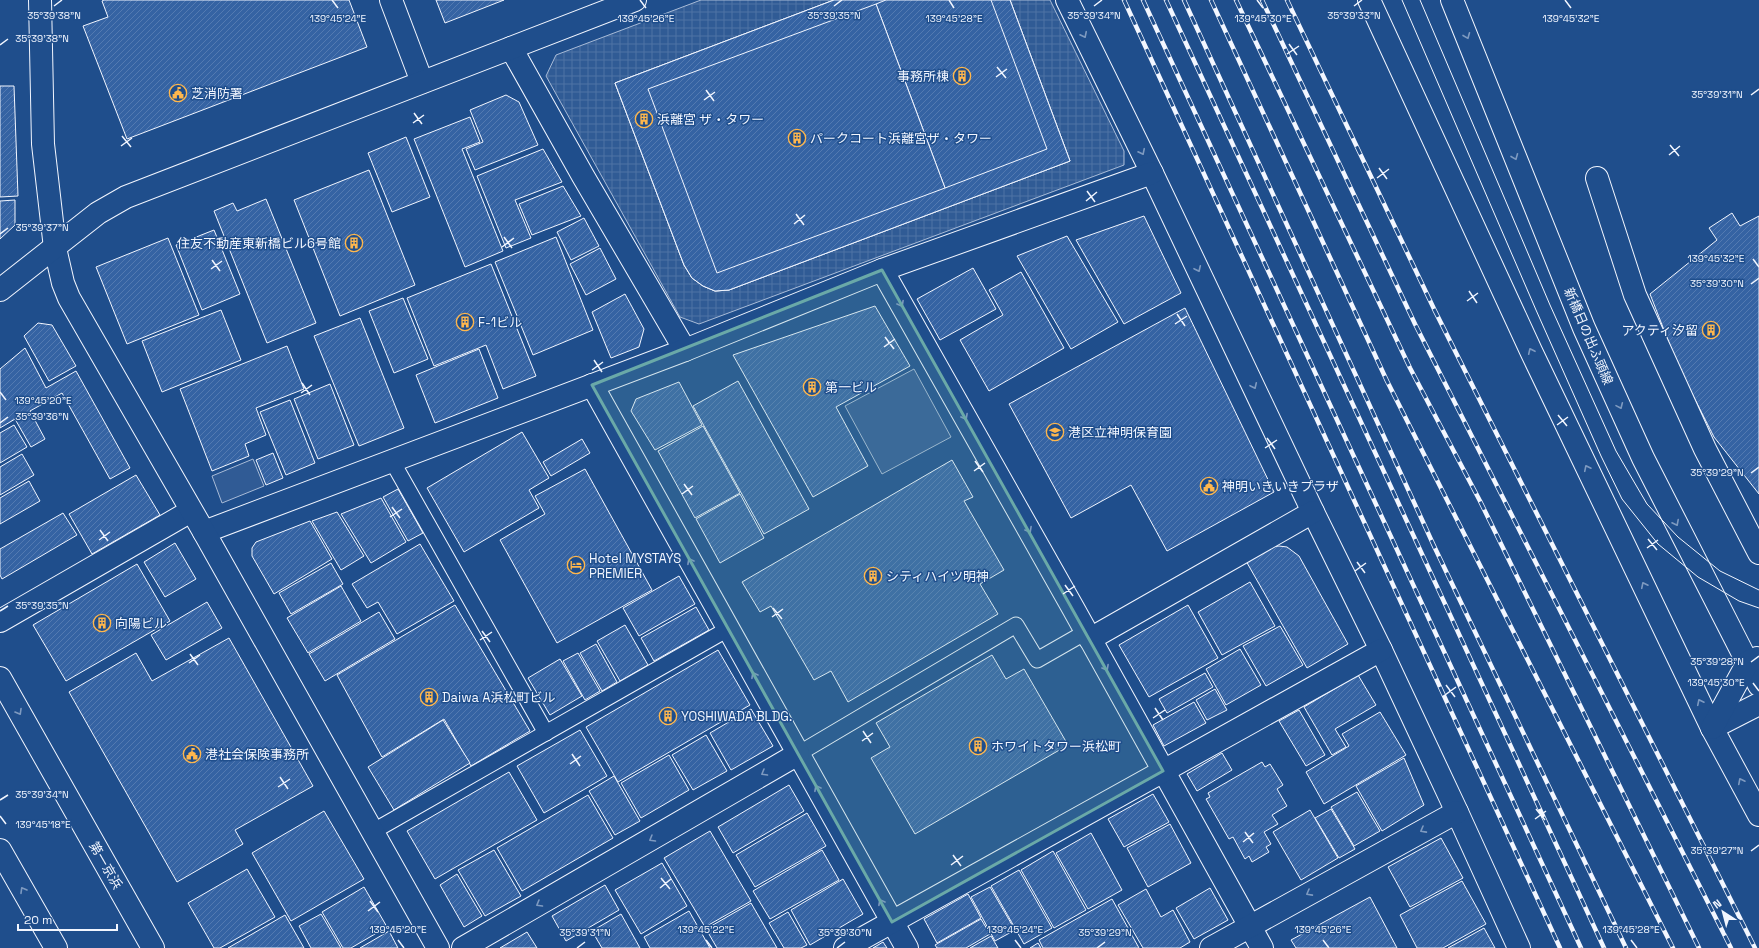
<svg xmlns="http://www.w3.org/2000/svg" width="1759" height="948" font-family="'Space Grotesk','Noto Sans JP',sans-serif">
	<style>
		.parking { fill: #305b95; stroke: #a8bbd7 }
		.plaza { fill: url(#plaza-grid); stroke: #a8bbd7 }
		.building { fill: url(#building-hatch); stroke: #f2f6ff }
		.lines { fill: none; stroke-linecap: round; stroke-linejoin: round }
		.service-casing { stroke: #f2f6ff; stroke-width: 17 }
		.pedestrian-casing { stroke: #f2f6ff; stroke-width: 24 }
		.minor-casing { stroke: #f2f6ff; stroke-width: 24 }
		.tertiary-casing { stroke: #f2f6ff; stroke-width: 24 }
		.secondary-casing { stroke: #f2f6ff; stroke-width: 24 }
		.trunk-casing { stroke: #f2f6ff; stroke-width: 24 }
		.service { stroke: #1f4e8c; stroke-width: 15 }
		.pedestrian { stroke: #1f4e8c; stroke-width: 22 }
		.minor { stroke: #1f4e8c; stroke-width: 22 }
		.tertiary { stroke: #1f4e8c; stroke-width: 22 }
		.secondary { stroke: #1f4e8c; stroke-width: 22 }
		.trunk { stroke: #1f4e8c; stroke-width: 22 }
		.tram { stroke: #f2f6ff; stroke-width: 1 }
		.rail-casing { stroke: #f2f6ff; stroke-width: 4.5 }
		.rail { stroke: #1f4e8c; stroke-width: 3; stroke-dasharray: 9; stroke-linecap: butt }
		.oneway { stroke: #7e9ac0 }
		.marked { fill: #6aa9a8; fill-opacity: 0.2; stroke: #6aa9a8; stroke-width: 3; stroke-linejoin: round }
		.ticks { fill: none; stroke: #f2f6ff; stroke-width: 1.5 }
		.labels { text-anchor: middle; stroke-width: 3; stroke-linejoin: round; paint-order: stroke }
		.poi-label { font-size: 13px; fill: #f2f6ff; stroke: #1f4e8c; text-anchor: start }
		.street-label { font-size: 13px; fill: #f2f6ff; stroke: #1f4e8c }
		.ticks-label { font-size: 10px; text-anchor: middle; fill: #f2f6ff; stroke: #1f4e8c; stroke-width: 3; stroke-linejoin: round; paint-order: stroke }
	</style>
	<defs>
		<pattern id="plaza-grid" width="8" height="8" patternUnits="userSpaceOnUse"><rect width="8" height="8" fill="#305b95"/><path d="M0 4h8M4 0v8" fill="none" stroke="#4e73a5"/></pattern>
		<pattern id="building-hatch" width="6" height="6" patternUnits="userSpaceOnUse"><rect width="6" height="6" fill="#3563a3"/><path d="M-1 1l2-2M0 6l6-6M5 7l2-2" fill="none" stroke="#537ab1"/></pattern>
	</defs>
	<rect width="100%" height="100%" fill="#1f4e8c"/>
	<g class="parking">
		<path d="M914,369L951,437L882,474L845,406Z"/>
		<path d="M253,459L264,486L222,503L212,476Z"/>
	</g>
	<path class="plaza" d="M701,0H834L615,83L684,265L692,278L703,286L715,291L729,290L1070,161L1010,0H1050L1124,151V165L699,324L680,317L546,76L556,55Z"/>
	<g class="building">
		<path d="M104,0H349L367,47L127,139L83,26L108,17L102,1Z"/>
		<path d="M436,0H504L445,23Z"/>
		<path d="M834,0H886L648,89L717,273L1047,149L991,0H1010L1070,161L729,290L715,291L703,286L692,278L684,265L615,83Z"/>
		<path d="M834,0H1010L1070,161L729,290L715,291L703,286L692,278L684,265L615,83Z"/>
		<path d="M886,0H991L1047,149L945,188L876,4Z"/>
		<path d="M876,4L945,188L717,273L648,89Z"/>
		<path d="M0,86H14L18,196L0,197Z"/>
		<path d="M506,95L519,102L538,145L475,170L466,149L483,142L470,110Z"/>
		<path d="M470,117L480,142L462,149L503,251L465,267L414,139Z"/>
		<path d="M406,137L430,197L392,212L368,153Z"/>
		<path d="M543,149L562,182L515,200L531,238L506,248L477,176Z"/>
		<path d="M369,170L415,285L340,316L294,200Z"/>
		<path d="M563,186L581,216L532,235L519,204Z"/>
		<path d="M266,199L316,323L267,343L214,211L233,203L237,211Z"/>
		<path d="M15,200V225L0,239V201Z"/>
		<path d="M1732,213L1740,226L1759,216V494L1714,437L1678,366L1650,294L1717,240L1709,228Z"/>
		<path d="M1144,216L1181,293L1124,324L1076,240Z"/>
		<path d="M584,218L599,246L571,260L557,232Z"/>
		<path d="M214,230L240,294L202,310L176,245Z"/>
		<path d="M1067,236L1118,322L1071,349L1017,256Z"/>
		<path d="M556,237L593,330L533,355L495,262Z"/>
		<path d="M168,238L199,315L127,344L96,267Z"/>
		<path d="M600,248L616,279L586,295L570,264Z"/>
		<path d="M491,264L536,376L503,389L486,345L434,366L407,298Z"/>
		<path d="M973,268L996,309L940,340L917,299Z"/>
		<path d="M1021,272L1064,348L989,391L960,340L1003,315L989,290Z"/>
		<path d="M625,294L644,329L639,347L611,358L592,312Z"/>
		<path d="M403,298L428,359L394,373L369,311Z"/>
		<path d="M875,306L910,366L836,407L868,466L813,497L733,355Z"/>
		<path d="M1185,308L1274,492L1167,551L1131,485L1071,518L1009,404Z"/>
		<path d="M221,310L241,360L162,392L142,341Z"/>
		<path d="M360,318L404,428L359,446L314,336Z"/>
		<path d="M38,323L52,325L76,366L49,381L24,336Z"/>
		<path d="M287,346L304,389L256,408L266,435L245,444L249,456L212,471L180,389Z"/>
		<path d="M25,348L46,388L76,371L130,468L110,479L62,393L30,411L45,439L31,447L15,419L0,428V369Z"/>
		<path d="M479,349L498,398L435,423L416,375Z"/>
		<path d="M738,381L809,509L764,534L693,406Z"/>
		<path d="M679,382L702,425L655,450L631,411L636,399Z"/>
		<path d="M330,384L354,445L318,459L294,399Z"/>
		<path d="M290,400L315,463L286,475L260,412Z"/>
		<path d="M14,425L27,447L0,463V433Z"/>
		<path d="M703,426L740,493L695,518L658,451Z"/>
		<path d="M522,432L549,478L529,490L539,508L464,552L427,488Z"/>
		<path d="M582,439L590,453L551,476L543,462Z"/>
		<path d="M273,453L283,478L266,485L256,460Z"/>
		<path d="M22,454L34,475L0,495V467Z"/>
		<path d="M952,460L973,497L964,501L1004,570L980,584L998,614L848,702L831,671L814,680L771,606L760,612L742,582Z"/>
		<path d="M585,469L652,590L557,643L500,540L545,514L535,496Z"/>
		<path d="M136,475L160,515L92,554L69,514Z"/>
		<path d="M29,481L40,501L0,524V498Z"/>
		<path d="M398,489L423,533L408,541L383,497Z"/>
		<path d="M740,494L764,538L720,563L696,519Z"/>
		<path d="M381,498L406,542L371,563L341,514Z"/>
		<path d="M337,512L364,556L341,570L312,521Z"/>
		<path d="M63,513L77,535L2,579L0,575V549Z"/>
		<path d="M310,521L332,559L274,594L252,556V548L256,542Z"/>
		<path d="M175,543L196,579L165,597L144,562Z"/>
		<path d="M420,544L454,601L397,634L378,602L367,608L352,584Z"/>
		<path d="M1279,546L1287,547L1299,556L1348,644L1307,668L1246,561L1270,547Z"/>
		<path d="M331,563L343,584L291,614L279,593Z"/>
		<path d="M137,564L170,621L66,681L33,625Z"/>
		<path d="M679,576L695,604L639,636L623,608Z"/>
		<path d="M1250,582L1275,626L1222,655L1198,612Z"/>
		<path d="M341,586L361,621L308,653L287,618Z"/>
		<path d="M207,602L222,628L166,660L151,635Z"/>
		<path d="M455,605L530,731L471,766L444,719L382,757L337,675Z"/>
		<path d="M1188,605L1218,658L1149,697L1119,645Z"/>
		<path d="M696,607L709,630L654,661L641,638Z"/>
		<path d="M379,612L395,639L325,681L309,654Z"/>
		<path d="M625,625L648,665L620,681L597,641Z"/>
		<path d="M1280,626L1303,665L1266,686L1243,646Z"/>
		<path d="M229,638L313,786L235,830L243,844L177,882L69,692L136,653L152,681Z"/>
		<path d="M596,644L617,682L602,691L580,653Z"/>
		<path d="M1240,649L1261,685L1226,705L1206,669Z"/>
		<path d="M718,650L750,705L618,782L586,727Z"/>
		<path d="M578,653L600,691L585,700L563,661Z"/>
		<path d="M992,655L1006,679L1024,669L1068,745L915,834L871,758L890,747L876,723Z"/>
		<path d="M560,659L582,696L550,715L528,678Z"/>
		<path d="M1205,673L1213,687L1167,713L1159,699Z"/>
		<path d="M1358,675L1376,705L1335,729L1346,747L1332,755L1304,707Z"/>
		<path d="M1215,689L1227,710L1207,720L1196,700Z"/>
		<path d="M1194,702L1206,723L1164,746L1153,725Z"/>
		<path d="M751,709L773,746L731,770L710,733Z"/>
		<path d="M1299,710L1325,755L1306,766L1279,721Z"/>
		<path d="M1380,712L1406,755L1324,804L1306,772L1349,746L1342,734Z"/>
		<path d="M443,720L470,763L394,810L368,767Z"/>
		<path d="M580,730L607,776L544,813L517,766Z"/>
		<path d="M706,735L727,771L693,790L672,755Z"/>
		<path d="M1222,753L1232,770L1197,791L1187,774Z"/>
		<path d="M669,755L689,790L641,818L621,783Z"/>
		<path d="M1404,758L1424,805L1382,831L1356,786Z"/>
		<path d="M1262,762L1265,767L1270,764L1283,785L1277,789L1287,806L1272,815L1278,824L1264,832L1271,844L1266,847L1269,852L1252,862L1249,856L1245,859L1233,837L1229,839L1206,799L1210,797L1208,793Z"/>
		<path d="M509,772L537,820L435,879L407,831Z"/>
		<path d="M614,776L640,821L615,835L589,791Z"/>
		<path d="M789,785L804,811L733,853L718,827Z"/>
		<path d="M1357,792L1380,831L1354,846L1331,807Z"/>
		<path d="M1153,794L1169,822L1124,847L1108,819Z"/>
		<path d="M588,795L613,838L522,891L497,848Z"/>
		<path d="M1331,809L1355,849L1339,858L1315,818Z"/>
		<path d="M1310,810L1338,858L1301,880L1273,832Z"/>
		<path d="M324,811L364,879L291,921L252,853Z"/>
		<path d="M807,813L826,846L755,887L736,855Z"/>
		<path d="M1170,824L1191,863L1148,887L1127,848Z"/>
		<path d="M710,831L751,901L705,927L664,858Z"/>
		<path d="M1091,833L1122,890L1088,909L1056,853Z"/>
		<path d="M1441,838L1463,878L1410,907L1388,867Z"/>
		<path d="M494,850L521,896L485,916L458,870Z"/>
		<path d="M822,850L839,880L770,919L753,891Z"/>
		<path d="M1053,851L1086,910L1054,928L1021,870Z"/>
		<path d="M662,863L687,906L641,934L615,890Z"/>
		<path d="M247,869L275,917L220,948H214L188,903Z"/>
		<path d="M1019,870L1052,928L1024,944L991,886Z"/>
		<path d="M457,874L482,916L464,927L440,885Z"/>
		<path d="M843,879L863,914L810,945L791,910Z"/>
		<path d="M1462,881L1486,924L1443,948H1417L1400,915Z"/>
		<path d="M605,885L619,910L566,941L552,916Z"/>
		<path d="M364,887L387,927L351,948H343L322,912Z"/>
		<path d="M990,887L1015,930L995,941L971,897Z"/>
		<path d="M1210,888L1228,920L1194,939L1176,908Z"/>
		<path d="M1146,889L1161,917L1173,910L1190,942L1180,948H1143L1118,905Z"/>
		<path d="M968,894L981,918L937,943L924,919Z"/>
		<path d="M1370,897L1397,948H1296L1291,940Z"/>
		<path d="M1112,899L1139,948H1043L1039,940Z"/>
		<path d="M751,903L777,948H717L706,929Z"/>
		<path d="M689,911L710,948H650L644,937Z"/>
		<path d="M788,912L807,945L801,948H784L769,923Z"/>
		<path d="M321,914L341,948H311L299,926Z"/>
		<path d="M621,914L640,948H602L592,931Z"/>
		<path d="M285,915L304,948H228Z"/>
		<path d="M981,919L990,934L966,948H937L935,945Z"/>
		<path d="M1484,928L1495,948H1448Z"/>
		<path d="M389,931L398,948H360Z"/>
		<path d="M527,932L537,948H500Z"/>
		<path d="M991,936L998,948H970Z"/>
		<path d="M883,942L887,948H873Z"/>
		<path d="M1038,943L1041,948H1030Z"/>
	</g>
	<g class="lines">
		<defs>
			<g id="service">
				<path d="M392,461L546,733"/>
				<path d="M798,754L1016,625L1037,660L1086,632"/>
				<path d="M372,832L728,629"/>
			</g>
			<path id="pedestrian" d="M1597,178L1635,295L1705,449L1759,553"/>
			<g id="minor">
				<path d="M391,0L422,82"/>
				<path d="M1067,0L1152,173L1313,512L1381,650L1457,812L1519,948"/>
				<path d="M511,48L583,176L685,350"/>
				<path d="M882,270L1073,608L1262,948"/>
				<path d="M592,385L907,948"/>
				<path d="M204,532L685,350L882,270L1152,173"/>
				<path d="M0,621L191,511"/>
				<path d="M1090,639L1313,512"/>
				<path d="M463,948L798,754"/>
				<path d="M845,948L1381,650"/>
				<path d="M1211,948L1457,812"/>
			</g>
			<g id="tertiary">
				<path d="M40,0L43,144L55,248L63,283L69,298L204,532L438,948"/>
				<path d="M0,290L98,213L126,197L635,0"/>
				<path d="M1712,728L1759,815"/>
			</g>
			<g id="secondary">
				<path d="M1369,0L1531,351L1712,728L1759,704"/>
				<path d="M1452,0L1584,328L1643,458L1759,685"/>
				<path d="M1712,728L1748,662L1757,658"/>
			</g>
			<g id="trunk">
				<path d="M0,678L153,948"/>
				<path d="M0,850L56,948"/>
			</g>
		</defs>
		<use href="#service" class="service-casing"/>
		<use href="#pedestrian" class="pedestrian-casing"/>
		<use href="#minor" class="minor-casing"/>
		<use href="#tertiary" class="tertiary-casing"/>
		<use href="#secondary" class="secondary-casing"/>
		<use href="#trunk" class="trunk-casing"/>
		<use href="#service" class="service"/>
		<use href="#pedestrian" class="pedestrian"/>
		<use href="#minor" class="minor"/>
		<use href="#tertiary" class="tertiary"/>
		<use href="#secondary" class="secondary"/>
		<use href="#trunk" class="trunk"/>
		<g class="tram">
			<path d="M1402,0L1536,310L1601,456L1622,499L1658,544L1698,577L1739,601L1759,608"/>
			<path d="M1420,0L1550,305L1616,451L1647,504L1678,537L1720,571L1759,590"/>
		</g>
		<defs>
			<g id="rail">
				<path d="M1124,0L1560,948"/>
				<path d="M1143,0L1581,948"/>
				<path d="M1166,0L1604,948"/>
				<path d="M1184,0L1434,546L1626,948"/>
				<path d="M1211,0L1387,381L1673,948"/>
				<path d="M1236,0L1410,368L1480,501L1699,948"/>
				<path d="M1262,0L1415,324L1731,948"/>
				<path d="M1287,0L1435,311L1755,948"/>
			</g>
		</defs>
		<use href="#rail" class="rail-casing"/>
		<use href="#rail" class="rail"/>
	</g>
	<defs><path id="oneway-chevron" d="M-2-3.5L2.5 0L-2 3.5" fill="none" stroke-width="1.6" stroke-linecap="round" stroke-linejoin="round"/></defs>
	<g class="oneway">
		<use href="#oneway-chevron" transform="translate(1084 35) rotate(64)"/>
		<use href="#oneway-chevron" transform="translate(1467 36) rotate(68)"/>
		<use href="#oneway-chevron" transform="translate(1142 152) rotate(64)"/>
		<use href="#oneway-chevron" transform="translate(1515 157) rotate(68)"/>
		<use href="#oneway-chevron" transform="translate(1198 269) rotate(65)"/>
		<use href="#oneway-chevron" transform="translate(901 304) rotate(61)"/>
		<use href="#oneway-chevron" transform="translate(1531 351) rotate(-115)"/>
		<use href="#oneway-chevron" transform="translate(1254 386) rotate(65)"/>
		<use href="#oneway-chevron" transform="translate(1620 406) rotate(66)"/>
		<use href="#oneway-chevron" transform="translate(965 417) rotate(61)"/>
		<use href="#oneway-chevron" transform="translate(1587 468) rotate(-116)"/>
		<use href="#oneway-chevron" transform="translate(1676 523) rotate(63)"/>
		<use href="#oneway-chevron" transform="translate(1029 530) rotate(61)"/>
		<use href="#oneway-chevron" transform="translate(690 561) rotate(-119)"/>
		<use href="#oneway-chevron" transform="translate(1644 585) rotate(-116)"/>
		<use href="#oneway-chevron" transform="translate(1106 668) rotate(61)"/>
		<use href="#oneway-chevron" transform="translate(754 675) rotate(-119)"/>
		<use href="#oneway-chevron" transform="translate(1700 702) rotate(-116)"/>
		<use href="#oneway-chevron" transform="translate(19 712) rotate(60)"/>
		<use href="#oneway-chevron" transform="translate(764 773) rotate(150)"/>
		<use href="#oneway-chevron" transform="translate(1741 781) rotate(-117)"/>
		<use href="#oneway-chevron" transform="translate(817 788) rotate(-119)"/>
		<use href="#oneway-chevron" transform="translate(1423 830) rotate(151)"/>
		<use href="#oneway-chevron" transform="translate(652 839) rotate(150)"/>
		<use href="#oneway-chevron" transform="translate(23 890) rotate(-120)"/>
		<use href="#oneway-chevron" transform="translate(1309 893) rotate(151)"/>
		<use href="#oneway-chevron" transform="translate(881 902) rotate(-119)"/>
		<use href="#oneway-chevron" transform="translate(539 904) rotate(150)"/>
	</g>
	<path class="marked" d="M882,270L1163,771L892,922L592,385Z"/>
	<path class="ticks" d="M332,0L338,8M640,0L646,8M949,0L954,8M1257,0L1263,8M1565,0L1571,8M54,6L62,0M834,6L842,0M1094,6L1102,0M1354,6L1362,0M1289,44L1297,55M0,45L8,39M1287,54L1299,46M997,67L1006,78M996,77L1007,69M706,90L714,101M1751,95L1759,89M704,100L715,92M414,113L422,124M413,123L424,115M122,136L131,147M1670,145L1679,156M121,146L132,138M1669,155L1680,146M1379,168L1387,179M1377,178L1389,169M1087,191L1095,202M1086,201L1097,192M796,214L804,225M794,224L805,215M0,234L8,228M504,237L512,248M502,247L514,238M1753,259L1759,267M212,260L220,271M211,269L222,261M1751,284L1759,278M1469,291L1477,303M1467,301L1478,293M1177,314L1185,326M1175,324L1187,316M885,337L894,349M884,347L895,339M594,360L602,372M592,370L603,362M302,383L310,395M0,392L6,400M301,393L312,385M1558,415L1567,426M0,423L8,417M1557,425L1568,417M1267,438L1275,449M1265,448L1277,440M975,461L983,472M974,471L985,463M1751,473L1759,467M684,484L692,495M682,494L693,486M392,507L400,518M390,517L402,509M100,530L108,541M1648,539L1657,550M99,540L110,532M1647,548L1658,540M1357,562L1365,573M1355,571L1366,563M1065,585L1073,596M1063,594L1075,586M773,608L782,619M0,611L8,606M772,617L783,609M482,631L490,642M480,640L492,632M190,654L198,665M1751,662L1759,656M189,663L200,655M1753,683L1759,691M1446,685L1455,697M1445,695L1456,687M1155,708L1163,720M1153,718L1165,710M863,731L871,743M862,741L873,733M572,754L580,766M570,764L581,756M280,777L288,789M278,787L290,779M0,800L8,795M1536,809L1545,820M0,816L6,824M1535,819L1546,811M1245,832L1253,843M1243,842L1254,833M1751,851L1759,845M953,855L961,866M951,865L963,856M661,878L670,889M660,888L671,879M370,901L378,912M368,911L380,902M398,940L404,948M706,940L712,948M1015,940L1021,948M1323,940L1329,948M1631,940L1637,948M577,948L585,942M837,948L845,942M1097,948L1105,942"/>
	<defs>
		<symbol id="building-ring" viewBox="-11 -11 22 22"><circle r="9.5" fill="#1f4e8c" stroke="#ffb74d" stroke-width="1.5"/><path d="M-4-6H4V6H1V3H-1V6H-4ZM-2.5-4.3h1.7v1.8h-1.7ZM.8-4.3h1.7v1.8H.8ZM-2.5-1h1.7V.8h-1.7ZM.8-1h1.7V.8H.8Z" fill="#ffb74d"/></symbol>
		<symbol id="civic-ring" viewBox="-11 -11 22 22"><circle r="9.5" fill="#1f4e8c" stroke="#ffb74d" stroke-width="1.5"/><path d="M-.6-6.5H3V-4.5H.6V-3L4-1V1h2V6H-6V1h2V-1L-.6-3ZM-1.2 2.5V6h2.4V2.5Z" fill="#ffb74d"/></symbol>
		<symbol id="school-ring" viewBox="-11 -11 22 22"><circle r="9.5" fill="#1f4e8c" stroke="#ffb74d" stroke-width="1.5"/><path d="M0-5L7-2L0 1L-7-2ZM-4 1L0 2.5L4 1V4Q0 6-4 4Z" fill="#ffb74d"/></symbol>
		<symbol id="hotel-ring" viewBox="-11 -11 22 22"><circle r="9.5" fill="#1f4e8c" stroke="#ffb74d" stroke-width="1.5"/><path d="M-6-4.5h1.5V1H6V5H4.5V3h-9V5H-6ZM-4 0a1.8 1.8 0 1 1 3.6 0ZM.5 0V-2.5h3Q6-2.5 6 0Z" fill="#ffb74d"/></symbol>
	</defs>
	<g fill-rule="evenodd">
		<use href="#building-ring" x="952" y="66" width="20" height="20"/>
		<use href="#civic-ring" x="168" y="83" width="20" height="20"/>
		<use href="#building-ring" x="634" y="109" width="20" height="20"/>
		<use href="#building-ring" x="787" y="128" width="20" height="20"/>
		<use href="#building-ring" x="344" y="233" width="20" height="20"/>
		<use href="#building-ring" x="455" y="312" width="20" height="20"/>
		<use href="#building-ring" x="1701" y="320" width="20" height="20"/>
		<use href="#building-ring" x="802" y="377" width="20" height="20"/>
		<use href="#school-ring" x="1045" y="422" width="20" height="20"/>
		<use href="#civic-ring" x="1199" y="476" width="20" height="20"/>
		<use href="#hotel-ring" x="566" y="555" width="20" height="20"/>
		<use href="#building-ring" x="863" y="566" width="20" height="20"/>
		<use href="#building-ring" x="92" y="613" width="20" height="20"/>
		<use href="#building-ring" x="419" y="687" width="20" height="20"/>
		<use href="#building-ring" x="658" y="706" width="20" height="20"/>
		<use href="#building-ring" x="968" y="736" width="20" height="20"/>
		<use href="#civic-ring" x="182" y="744" width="20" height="20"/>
	</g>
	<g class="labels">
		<g class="poi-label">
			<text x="949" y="81" text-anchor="end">事務所棟</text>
			<text x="191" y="98">芝消防署</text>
			<text x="657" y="124">浜離宮 ザ・タワー</text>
			<text x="810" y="143">パークコート浜離宮ザ・タワー</text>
			<text x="341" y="248" text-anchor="end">住友不動産東新橋ビル6号館</text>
			<text x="478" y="327">F-1ビル</text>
			<text x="1698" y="335" text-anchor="end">アクティ汐留</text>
			<text x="825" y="392">第一ビル</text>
			<text x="1068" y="437">港区立神明保育園</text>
			<text x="1222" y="491">神明いきいきプラザ</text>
			<text x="589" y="563">Hotel MYSTAYS<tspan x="589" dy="15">PREMIER</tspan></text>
			<text x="886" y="581">シティハイツ明神</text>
			<text x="115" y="628">向陽ビル</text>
			<text x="442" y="702">Daiwa A浜松町ビル</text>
			<text x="681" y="721">YOSHIWADA BLDG.</text>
			<text x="991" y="751">ホワイトタワー浜松町</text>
			<text x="205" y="759">港社会保険事務所</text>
		</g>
		<g class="street-label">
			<text transform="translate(1589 336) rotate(67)" y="5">新橋日の出ふ頭線</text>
			<text transform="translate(106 865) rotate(60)" y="5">第一京浜</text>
		</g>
	</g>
	<g class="ticks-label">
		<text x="54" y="19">35°39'38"N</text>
		<text x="834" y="19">35°39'35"N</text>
		<text x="1094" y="19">35°39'34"N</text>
		<text x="1354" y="19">35°39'33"N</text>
		<text x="338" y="22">139°45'24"E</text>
		<text x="646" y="22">139°45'26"E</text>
		<text x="954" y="22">139°45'28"E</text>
		<text x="1263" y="22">139°45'30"E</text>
		<text x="1571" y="22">139°45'32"E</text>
		<text x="42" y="42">35°39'38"N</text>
		<text x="1717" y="98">35°39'31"N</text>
		<text x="42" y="231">35°39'37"N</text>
		<text x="1716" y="262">139°45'32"E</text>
		<text x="1717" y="287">35°39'30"N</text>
		<text x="43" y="404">139°45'20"E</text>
		<text x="42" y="420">35°39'36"N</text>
		<text x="1717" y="476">35°39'29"N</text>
		<text x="42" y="609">35°39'35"N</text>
		<text x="1717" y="665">35°39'28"N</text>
		<text x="1716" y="686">139°45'30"E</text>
		<text x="42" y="798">35°39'34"N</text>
		<text x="43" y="828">139°45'18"E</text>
		<text x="1717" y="854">35°39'27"N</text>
		<text x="398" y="933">139°45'20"E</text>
		<text x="706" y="933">139°45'22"E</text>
		<text x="1015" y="933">139°45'24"E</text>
		<text x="1323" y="933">139°45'26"E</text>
		<text x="1631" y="933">139°45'28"E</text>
		<text x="585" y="936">35°39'31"N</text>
		<text x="845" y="936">35°39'30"N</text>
		<text x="1105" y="936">35°39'29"N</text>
	</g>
	<g transform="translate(1723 912) rotate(324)" stroke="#1f4e8c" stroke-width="3" paint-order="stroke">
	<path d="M0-3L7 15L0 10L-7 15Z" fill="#f2f6ff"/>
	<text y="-6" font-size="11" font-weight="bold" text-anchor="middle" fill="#f2f6ff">N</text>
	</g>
	<path d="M18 924v6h99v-6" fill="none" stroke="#f2f6ff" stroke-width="2"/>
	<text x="24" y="924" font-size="12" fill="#f2f6ff" stroke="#1f4e8c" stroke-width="3" paint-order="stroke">20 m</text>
</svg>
